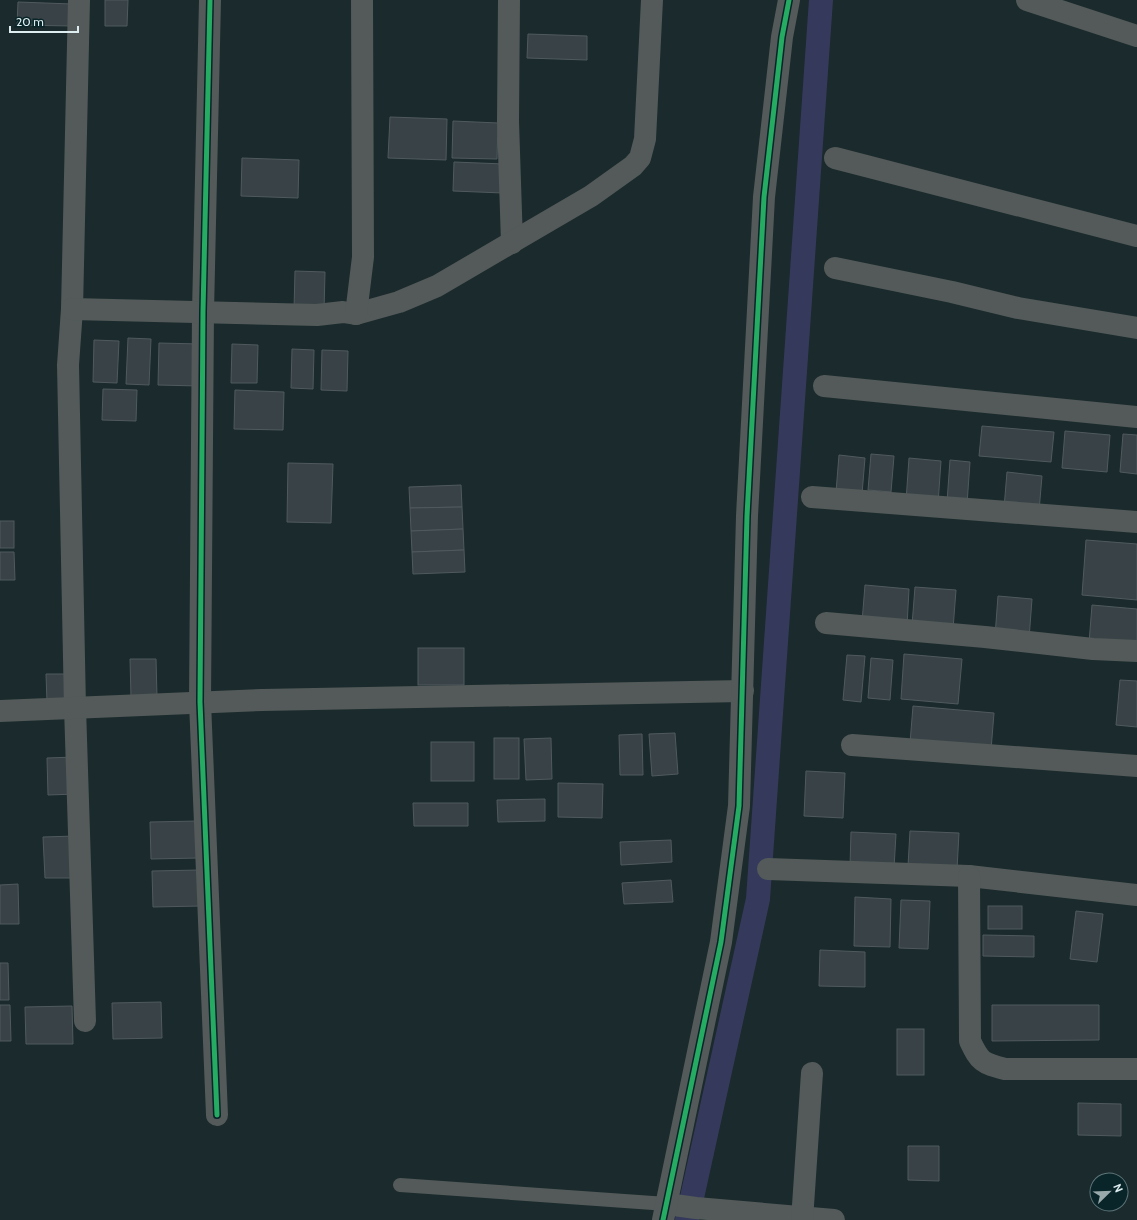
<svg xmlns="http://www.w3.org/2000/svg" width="1137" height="1220" font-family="Cabin,sans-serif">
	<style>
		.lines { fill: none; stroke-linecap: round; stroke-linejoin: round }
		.canal { stroke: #353a5c; stroke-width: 24 }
		.building { fill: #394347; stroke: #505a5e }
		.service { stroke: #535a59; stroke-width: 14 }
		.minor { stroke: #535a59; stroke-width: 22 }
		.cycleway-casing { stroke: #092529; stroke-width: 8 }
		.cycleway { stroke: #26ab63; stroke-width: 5 }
	</style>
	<rect width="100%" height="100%" fill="#1b2a2c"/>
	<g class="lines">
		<path class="canal" d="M687,1220L758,899L821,0"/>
	</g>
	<g class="building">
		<path d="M105,0H128L127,26H105Z"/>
		<path d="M18,2L72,4V26L17,25Z"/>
		<path d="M528,34L587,36V60L527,58Z"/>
		<path d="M390,117L447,119L446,160L388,158Z"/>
		<path d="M453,121L498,123L497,159L452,158Z"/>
		<path d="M242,158L299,160L298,198L241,196Z"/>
		<path d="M454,162L504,164L503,193L453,191Z"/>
		<path d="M295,271L325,272L324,311L294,310Z"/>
		<path d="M128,338L151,339L149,385L126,384Z"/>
		<path d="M94,340L119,341L117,383L93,382Z"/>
		<path d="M159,343L200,344L199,386L158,385Z"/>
		<path d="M232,344L258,345L257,383H231Z"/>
		<path d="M292,349L314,350L313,389L291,388Z"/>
		<path d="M322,350L348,351L347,391L321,390Z"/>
		<path d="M103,389L137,390L136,421L102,420Z"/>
		<path d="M235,390L284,392L283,430L234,429Z"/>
		<path d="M982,426L1054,432L1051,462L979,456Z"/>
		<path d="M1065,431L1110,435L1107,472L1062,468Z"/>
		<path d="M1123,434L1137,435V474L1120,472Z"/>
		<path d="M871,454L894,456L891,492L868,490Z"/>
		<path d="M839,455L865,458L862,494L836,492Z"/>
		<path d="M909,458L941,461L938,504L906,501Z"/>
		<path d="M950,460L970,462L967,504L947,502Z"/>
		<path d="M288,463L333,464L331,523L287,522Z"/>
		<path d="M1007,472L1042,476L1039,511L1004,508Z"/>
		<path d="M461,485L462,507L410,508L409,487Z"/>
		<path d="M462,507L463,529L411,531L410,508Z"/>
		<rect x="0" y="521" width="14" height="27"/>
		<path d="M463,529L464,550L412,552L411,531Z"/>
		<path d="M1086,540L1137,544V600L1082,595Z"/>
		<path d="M464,550L465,572L413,574L412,552Z"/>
		<path d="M0,552H14L15,580H0Z"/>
		<path d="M865,585L909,589L907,626L862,622Z"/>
		<path d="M915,587L956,590L953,629L912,625Z"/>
		<path d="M998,596L1032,599L1029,639L995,636Z"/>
		<path d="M1092,605L1137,609V648L1089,643Z"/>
		<rect x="418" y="648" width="46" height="37"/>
		<path d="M904,654L962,659L958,704L901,699Z"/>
		<path d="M847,655L865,656L861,702L843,700Z"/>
		<path d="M871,658L893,660L890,700L868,698Z"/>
		<path d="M130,659H156L157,697H131Z"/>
		<path d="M46,674H69V702H47Z"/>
		<path d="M1120,680L1137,681V727L1116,725Z"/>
		<path d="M913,706L994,713L991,750L910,743Z"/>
		<path d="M675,733L678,774L652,776L649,734Z"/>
		<path d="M642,734L643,775H620L619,735Z"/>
		<rect x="494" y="738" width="25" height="41"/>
		<path d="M551,738L552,779L526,780L524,739Z"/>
		<rect x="431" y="742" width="43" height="39"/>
		<path d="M75,757L76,794L48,795L47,758Z"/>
		<path d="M806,771L845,773L843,818L804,816Z"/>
		<path d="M558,783L603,784L602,818L558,817Z"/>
		<path d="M545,799V821L498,822L497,800Z"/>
		<path d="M413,803H468V826H414Z"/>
		<path d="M198,821L199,858L151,859L150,822Z"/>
		<path d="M910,831L959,833L957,869L908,866Z"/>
		<path d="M851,832L896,834L894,868L850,866Z"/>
		<path d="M76,836L77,878H45L43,837Z"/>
		<path d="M671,840L672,862L621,865L620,842Z"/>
		<path d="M200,870L201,906L153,907L152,871Z"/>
		<path d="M671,880L673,902L624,904L622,883Z"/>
		<path d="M18,884L19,924H0V885Z"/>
		<path d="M855,897L891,899L890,947L854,946Z"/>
		<path d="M901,900L930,901L928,949L899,948Z"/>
		<rect x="988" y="906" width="34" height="23"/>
		<path d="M1076,911L1103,914L1097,962L1070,959Z"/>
		<path d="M983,935L1034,936V957L983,956Z"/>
		<path d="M820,950L865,952V987L819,986Z"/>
		<path d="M0,963H8L9,1000H0Z"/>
		<path d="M161,1002L162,1038L113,1039L112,1003Z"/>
		<path d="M0,1005H10L11,1041H0Z"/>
		<path d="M992,1005H1099V1040L992,1041Z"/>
		<path d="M72,1006L73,1044H26L25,1007Z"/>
		<rect x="897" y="1029" width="27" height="46"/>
		<path d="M1078,1103L1121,1104V1136L1078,1135Z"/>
		<path d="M908,1146H939V1181L908,1180Z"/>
	</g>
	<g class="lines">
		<path class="service" d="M400,1185L667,1204"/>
		<g class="minor">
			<path d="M79,0L72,309L68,365L75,707L85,1021"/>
			<path d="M210,0L203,312L200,702L217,1115"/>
			<path d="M509,0L508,121L512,243"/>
			<path d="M1027,0L1137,36"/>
			<path d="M835,158L1137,236"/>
			<path d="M835,268L952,292L1018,308L1137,328"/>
			<path d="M72,309L317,315L343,312L356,314L399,302L437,286L591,196L633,166L640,158L645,139L652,0"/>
			<path d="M356,314L363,257L362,0"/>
			<path d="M824,386L1137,417"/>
			<path d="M812,497L1137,522"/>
			<path d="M826,623L985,637L1093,649L1137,651"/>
			<path d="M0,711L262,700L743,691"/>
			<path d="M852,745L1137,766"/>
			<path d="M768,869L969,876L1137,895"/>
			<path d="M969,876L970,1041C980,1062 982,1063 1005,1069H1137"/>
			<path d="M667,1204L696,1208L834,1220"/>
			<path d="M663,1220L721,942L739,806L747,516L764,197L782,37L789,0"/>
			<path d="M802,1220L812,1073"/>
		</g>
		<defs>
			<g id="cycleway">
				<path d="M210,0L203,312L200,702L217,1115"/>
				<path d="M663,1220L721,942L739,806L747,516L764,197L782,37L789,0"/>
			</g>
		</defs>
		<use href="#cycleway" class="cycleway-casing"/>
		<use href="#cycleway" class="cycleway"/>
	</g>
	<g transform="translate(1109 1192) rotate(67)"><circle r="19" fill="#092529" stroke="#5e7579"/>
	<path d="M0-3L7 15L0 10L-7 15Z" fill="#9aa9ab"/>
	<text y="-6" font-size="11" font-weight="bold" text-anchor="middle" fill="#deeef0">N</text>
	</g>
	<path d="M10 26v6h68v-6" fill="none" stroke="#deeef0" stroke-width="2"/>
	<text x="16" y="26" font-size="12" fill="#deeef0" stroke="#092529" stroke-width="3" paint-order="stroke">20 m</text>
</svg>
